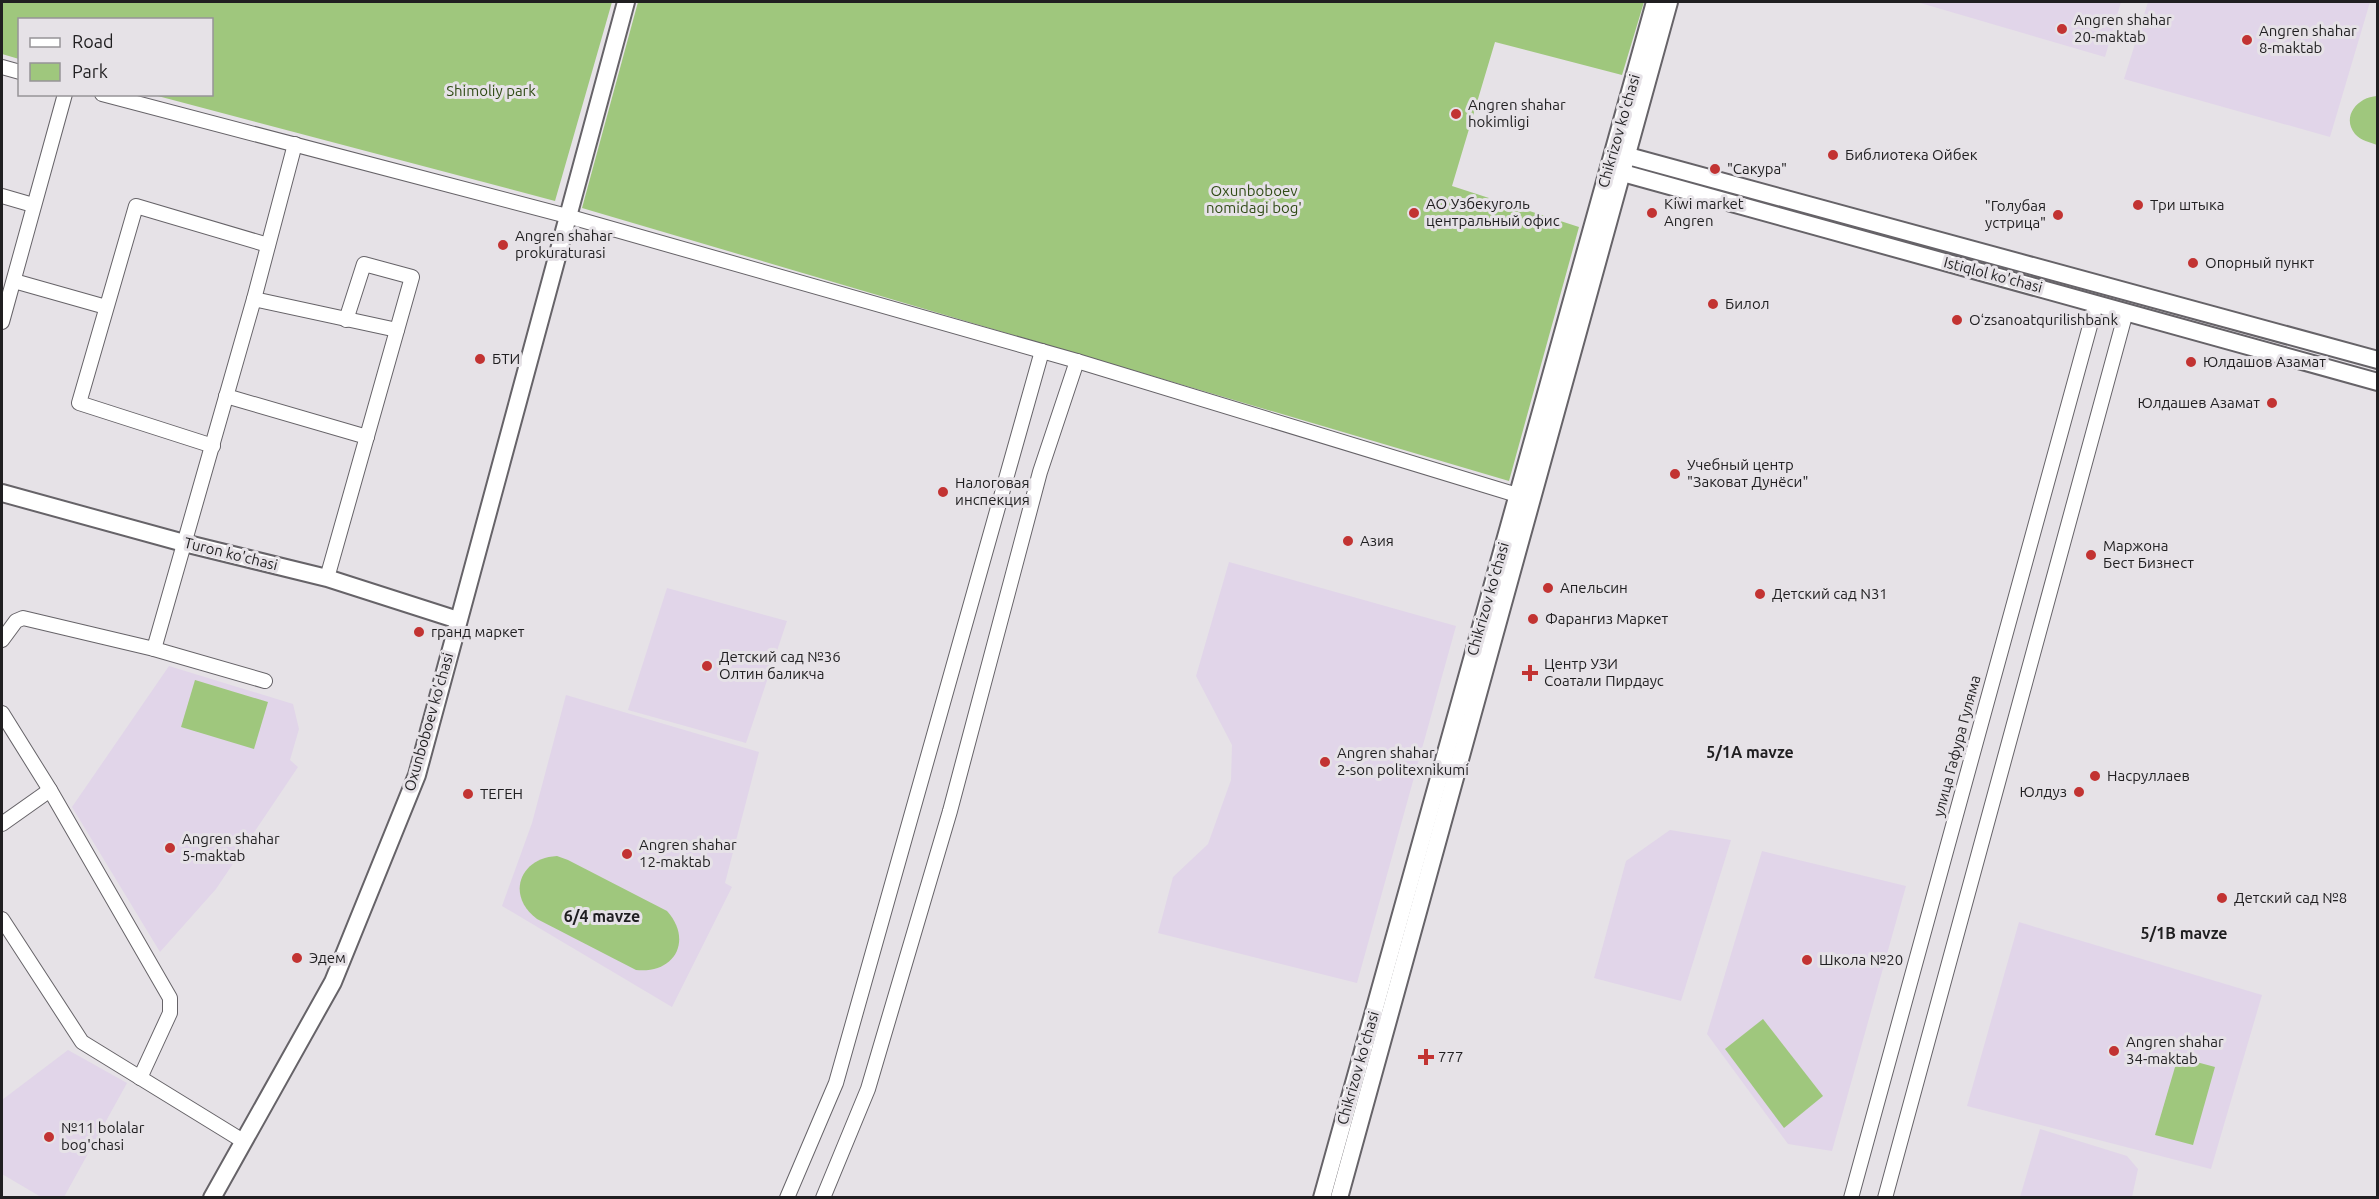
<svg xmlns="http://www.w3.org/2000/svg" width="2379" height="1199" font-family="Ubuntu,sans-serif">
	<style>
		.education { fill: #e1d5e9 }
		.green { fill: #9fc77d }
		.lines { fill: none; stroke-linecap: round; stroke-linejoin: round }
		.minor-casing { stroke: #666368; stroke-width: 16 }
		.major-casing { stroke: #666368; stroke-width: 20 }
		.minor { stroke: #fff; stroke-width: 14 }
		.major { stroke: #fff; stroke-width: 16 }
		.poi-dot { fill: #c23332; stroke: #e6e2e7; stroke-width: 2 }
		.labels { text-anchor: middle; stroke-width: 6; stroke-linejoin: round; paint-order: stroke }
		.poi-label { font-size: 15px; fill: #201f21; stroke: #e6e2e7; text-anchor: start }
		.park-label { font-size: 15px; fill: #314c17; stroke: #e6e2e7 }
		.street-label { font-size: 15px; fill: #201f21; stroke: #e6e2e7 }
		.neighbourhood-label { font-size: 16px; font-weight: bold; fill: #201f21; stroke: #e6e2e7 }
	</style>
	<rect width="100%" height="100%" fill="#e6e2e7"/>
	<g class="education">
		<path d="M1917,2H2121L2105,57Z"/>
		<path d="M2148,2H2370L2330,137L2124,79Z"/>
		<path d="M1229,562L1456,626L1357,983L1158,933L1173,877L1208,844L1231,780L1232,745L1196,676Z"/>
		<path d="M667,588L787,621L746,743L628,710Z"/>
		<path d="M169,666L293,704L299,729L290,760L298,767L216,889L160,952L72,807Z"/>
		<path d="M566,695L759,752L725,883L732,887L672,1007L502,906L532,823Z"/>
		<path d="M1670,830L1731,840L1681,1001L1594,978L1626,861Z"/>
		<path d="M1762,851L1906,886L1832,1151L1788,1144L1707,1034Z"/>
		<path d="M2019,922L2262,995L2211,1169L1967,1106Z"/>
		<path d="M68,1050L127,1083L64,1197H41L2,1174V1100Z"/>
		<path d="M2040,1129L2127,1156L2138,1169L2132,1197H2020Z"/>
	</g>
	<g class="green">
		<path d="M2,2H612L555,201L154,95L212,94V20H20L19,59L2,54Z"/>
		<path d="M638,2H1644L1622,75L1495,42L1452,186L1579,227L1509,481L582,208Z"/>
		<path d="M2377,96H2378L2377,145C2370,142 2361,141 2355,134C2341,116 2358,97 2377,96Z"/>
		<path d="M195,680L268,702L254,749L181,727Z"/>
		<path d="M557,856L568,860L667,911C693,940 675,974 636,970L537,919C506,896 519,858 557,856Z"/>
		<path d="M1763,1019L1823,1096L1784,1128L1725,1049Z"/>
		<path d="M2178,1057L2215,1067L2193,1145L2155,1135Z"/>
	</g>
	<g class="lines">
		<defs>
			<g id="minor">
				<path d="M2,67L20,72"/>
				<path d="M102,94L567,216L1077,361L1517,495"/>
				<path d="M2,196L33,205"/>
				<path d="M14,281L106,307"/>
				<path d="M254,299L397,330"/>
				<path d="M2,322L65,94"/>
				<path d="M226,396L367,437"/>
				<path d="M213,446L79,403L136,206L268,245"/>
				<path d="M327,578L412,277L364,264L346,320"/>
				<path d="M2,640L16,621L23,618L154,649L265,681"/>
				<path d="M154,649L254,299L295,144"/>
				<path d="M2,713L50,790L170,998V1013L140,1078"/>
				<path d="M2,824L50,790"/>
				<path d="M2,919L82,1042L243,1141"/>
				<path d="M787,1198L836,1083L1042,351"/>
				<path d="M823,1198L868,1089L950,811L1040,472L1077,361"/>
				<path d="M1851,1198L2096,304"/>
				<path d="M1885,1198L2126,312"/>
			</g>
			<g id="major">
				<path d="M1617,153L2378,360"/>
				<path d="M1612,170L2378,382"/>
				<path d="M2,493L184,543L327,578L458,620"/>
				<path d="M212,1198L333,982L417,775L626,2"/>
				<path d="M1322,1198L1655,2"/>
				<path d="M1339,1198L1669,2"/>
			</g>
		</defs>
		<use href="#minor" class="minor-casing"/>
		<use href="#major" class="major-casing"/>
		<use href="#minor" class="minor"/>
		<use href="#major" class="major"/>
	</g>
	<g class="poi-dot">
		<circle cx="2062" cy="29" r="6"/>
		<circle cx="2247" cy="40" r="6"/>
		<circle cx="1456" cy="114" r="6"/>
		<circle cx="1833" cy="155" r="6"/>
		<circle cx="1715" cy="169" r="6"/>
		<circle cx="2138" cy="205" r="6"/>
		<circle cx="1414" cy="213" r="6"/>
		<circle cx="1652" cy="213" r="6"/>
		<circle cx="2058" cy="215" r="6"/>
		<circle cx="503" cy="245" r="6"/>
		<circle cx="2193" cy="263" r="6"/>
		<circle cx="1713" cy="304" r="6"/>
		<circle cx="1957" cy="320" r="6"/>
		<circle cx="480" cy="359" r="6"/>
		<circle cx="2191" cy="362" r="6"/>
		<circle cx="2272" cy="403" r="6"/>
		<circle cx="1675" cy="474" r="6"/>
		<circle cx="943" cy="492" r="6"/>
		<circle cx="1348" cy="541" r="6"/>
		<circle cx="2091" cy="555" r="6"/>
		<circle cx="1548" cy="588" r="6"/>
		<circle cx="1760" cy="594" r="6"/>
		<circle cx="1533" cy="619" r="6"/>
		<circle cx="419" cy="632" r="6"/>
		<circle cx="707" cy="666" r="6"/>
		<path d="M1527 664h6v6h6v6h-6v6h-6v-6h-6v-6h6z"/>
		<circle cx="1325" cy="762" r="6"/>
		<circle cx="2095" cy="776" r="6"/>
		<circle cx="2079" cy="792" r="6"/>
		<circle cx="468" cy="794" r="6"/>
		<circle cx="170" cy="848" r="6"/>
		<circle cx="627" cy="854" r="6"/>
		<circle cx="2222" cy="898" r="6"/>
		<circle cx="297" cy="958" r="6"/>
		<circle cx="1807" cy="960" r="6"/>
		<circle cx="2114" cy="1051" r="6"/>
		<path d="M1423 1048h6v6h6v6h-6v6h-6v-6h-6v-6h6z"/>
		<circle cx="49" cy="1137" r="6"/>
	</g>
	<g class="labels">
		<g class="poi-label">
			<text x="2074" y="25">Angren shahar<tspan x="2074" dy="17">20-maktab</tspan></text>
			<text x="2259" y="36">Angren shahar<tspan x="2259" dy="17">8-maktab</tspan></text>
			<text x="1468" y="110">Angren shahar<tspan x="1468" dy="17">hokimligi</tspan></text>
			<text x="1845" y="160">Библиотека Ойбек</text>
			<text x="1727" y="174">"Сакура"</text>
			<text x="1426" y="209">АО Узбекуголь<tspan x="1426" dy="17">центральный офис</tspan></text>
			<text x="1664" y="209">Kiwi market<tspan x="1664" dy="17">Angren</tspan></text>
			<text x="2150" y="210">Три штыка</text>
			<text x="2046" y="211" text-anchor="end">"Голубая<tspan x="2046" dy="17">устрица"</tspan></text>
			<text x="515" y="241">Angren shahar<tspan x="515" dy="17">prokuraturasi</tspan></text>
			<text x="2205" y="268">Опорный пункт</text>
			<text x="1725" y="309">Билол</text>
			<text x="1969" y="325">Oʻzsanoatqurilishbank</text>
			<text x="492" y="364">БТИ</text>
			<text x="2203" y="367">Юлдашов Азамат</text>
			<text x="2260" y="408" text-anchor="end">Юлдашев Азамат</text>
			<text x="1687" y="470">Учебный центр<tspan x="1687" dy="17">"Заковат Дунёси"</tspan></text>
			<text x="955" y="488">Налоговая<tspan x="955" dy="17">инспекция</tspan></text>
			<text x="1360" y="546">Азия</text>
			<text x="2103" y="551">Маржона<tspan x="2103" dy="17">Бест Бизнест</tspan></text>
			<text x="1560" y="593">Апельсин</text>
			<text x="1772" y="599">Детский сад N31</text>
			<text x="1545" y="624">Фарангиз Маркет</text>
			<text x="431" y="637">гранд маркет</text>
			<text x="719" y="662">Детский сад №36<tspan x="719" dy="17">Олтин баликча</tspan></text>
			<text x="1544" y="669">Центр УЗИ<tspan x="1544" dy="17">Соатали Пирдаус</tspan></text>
			<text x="1337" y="758">Angren shahar<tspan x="1337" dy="17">2-son politexnikumi</tspan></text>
			<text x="2107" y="781">Насруллаев</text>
			<text x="2067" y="797" text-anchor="end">Юлдуз</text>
			<text x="480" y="799">ТЕГЕН</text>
			<text x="182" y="844">Angren shahar<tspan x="182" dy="17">5-maktab</tspan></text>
			<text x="639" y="850">Angren shahar<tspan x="639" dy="17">12-maktab</tspan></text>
			<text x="2234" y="903">Детский сад №8</text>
			<text x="309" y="963">Эдем</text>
			<text x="1819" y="965">Школа №20</text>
			<text x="2126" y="1047">Angren shahar<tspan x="2126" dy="17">34-maktab</tspan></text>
			<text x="1438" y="1062">777</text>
			<text x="61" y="1133">№11 bolalar<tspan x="61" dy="17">bog'chasi</tspan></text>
		</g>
		<g class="park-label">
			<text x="491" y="96">Shimoliy park</text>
			<text x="1254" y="196">Oxunboboev<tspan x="1254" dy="17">nomidagi bog'</tspan></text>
		</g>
		<g class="street-label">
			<text transform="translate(1619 131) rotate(-74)" y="5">Chikrizov ko'chasi</text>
			<text transform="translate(1993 275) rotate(15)" y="5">Istiqlol ko'chasi</text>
			<text transform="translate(231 554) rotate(14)" y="5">Turon ko'chasi</text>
			<text transform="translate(1488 599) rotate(-74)" y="5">Chikrizov ko'chasi</text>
			<text transform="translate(429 722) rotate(-74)" y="5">Oxunboboev ko'chasi</text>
			<text transform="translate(1957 746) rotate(-75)" y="5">улица Гафура Гуляма</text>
			<text transform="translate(1358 1068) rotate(-74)" y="5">Chikrizov ko'chasi</text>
		</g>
		<g class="neighbourhood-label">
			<text x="1750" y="758">5/1A mavze</text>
			<text x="602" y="922">6/4 mavze</text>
			<text x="2184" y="939">5/1B mavze</text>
		</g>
	</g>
	<rect width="2379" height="1199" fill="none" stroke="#201f21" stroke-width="6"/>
	<rect x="18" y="18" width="195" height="78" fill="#e6e2e7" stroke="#979498" stroke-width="1.5"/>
	<rect x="30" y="38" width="30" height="9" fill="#ffffff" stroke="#979498" stroke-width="1.5"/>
	<text x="72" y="48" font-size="18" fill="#201f21">Road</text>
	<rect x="30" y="63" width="30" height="18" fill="#9fc77d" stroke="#979498" stroke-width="1.5"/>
	<text x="72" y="78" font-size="18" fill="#201f21">Park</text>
</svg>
